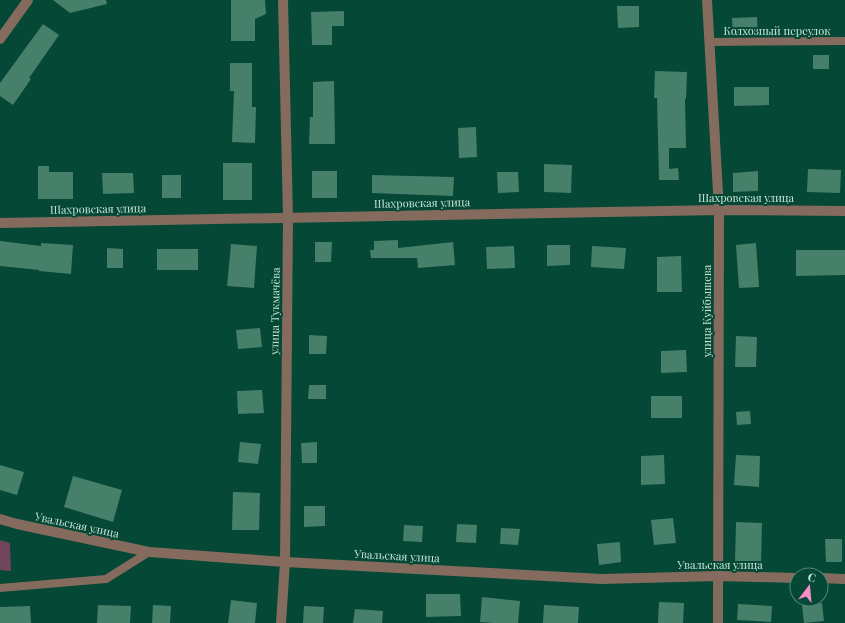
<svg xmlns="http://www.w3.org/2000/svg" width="845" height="623" font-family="'Playfair Display',serif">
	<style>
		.green { fill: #70445b }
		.building { fill: #467f6a }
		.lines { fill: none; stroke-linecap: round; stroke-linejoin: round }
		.service { stroke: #846b5e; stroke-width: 8 }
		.minor { stroke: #846b5e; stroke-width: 10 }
		.labels { text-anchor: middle; stroke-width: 4; stroke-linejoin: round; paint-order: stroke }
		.street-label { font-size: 11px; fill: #c8e5d9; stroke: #054835 }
	</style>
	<rect width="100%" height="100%" fill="#054835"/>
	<path class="green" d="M0,540L10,543L11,571L0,570Z"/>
	<g class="building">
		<path d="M53,0H106L107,4L70,13Z"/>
		<path d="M231,0H265L266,14L255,19V41H231Z"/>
		<path d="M617,6H639V27L618,28Z"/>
		<path d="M344,11V26H332V45H312L311,12Z"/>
		<path d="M757,17L758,35L733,36L732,18Z"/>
		<path d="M43,24L59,35L29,78L31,79L13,105L0,96V83Z"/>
		<rect x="813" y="55" width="16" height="14"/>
		<path d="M230,63H252V107H256L255,143L232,142L234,91H230Z"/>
		<path d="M655,71L687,72L686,99H685L686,148H669V169L678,168L679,180H659L657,98H654Z"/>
		<path d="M334,81L335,144H309L310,117H313V82Z"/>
		<path d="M734,87H769V105L734,106Z"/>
		<path d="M476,127L477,157L459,158L458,128Z"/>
		<rect x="223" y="163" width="29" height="37"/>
		<path d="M544,164L572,165L571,193L544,192Z"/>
		<path d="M38,166H49V172H73V199H38Z"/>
		<path d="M808,169L841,170L840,193L807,192Z"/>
		<rect x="312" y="171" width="25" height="27"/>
		<path d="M758,171V191L733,192V173Z"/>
		<path d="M497,172H518L519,192L498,193Z"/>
		<path d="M102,173H133L134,193L103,194Z"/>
		<rect x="162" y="175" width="19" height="23"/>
		<path d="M372,175L454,177L453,196L372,193Z"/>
		<path d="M398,240V248L453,242L455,265L418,268L417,258H371L370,250H374V241Z"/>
		<path d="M0,241L41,246V243L73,245L71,274L39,271V270L0,266Z"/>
		<path d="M315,242H332L331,262H315Z"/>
		<path d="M756,243L759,287L739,288L736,245Z"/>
		<path d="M231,244L257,246L254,288L227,286Z"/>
		<path d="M547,245H570V265L547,266Z"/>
		<path d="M514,246L515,268L487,269L486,247Z"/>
		<path d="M592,246L626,248L624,269L591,267Z"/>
		<path d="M107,248L123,249V268H107Z"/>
		<rect x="157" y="249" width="41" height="21"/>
		<path d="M796,250H845V275L796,276Z"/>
		<path d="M681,256L682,292H657V257Z"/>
		<path d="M260,328L262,347L238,349L236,330Z"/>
		<path d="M309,335L327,336L326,354H309Z"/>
		<path d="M736,336L757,337L756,367H735Z"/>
		<path d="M686,350L687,372L661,373V351Z"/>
		<path d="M309,385H326V399H308Z"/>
		<path d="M262,390L264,413L238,414L237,391Z"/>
		<rect x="651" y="396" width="31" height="22"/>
		<path d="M750,411L751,424L737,425L736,412Z"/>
		<path d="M240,442L261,444L258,464L238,462Z"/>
		<path d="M317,442V463H302L301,443Z"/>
		<path d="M664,455L665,484L641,485V456Z"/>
		<path d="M736,455L760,456L759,487L734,485Z"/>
		<path d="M0,465L24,472L17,495L0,490Z"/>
		<path d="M73,476L122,490L113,522L64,507Z"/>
		<path d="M233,492L260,493L259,530H232Z"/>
		<path d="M304,506H325V526L304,527Z"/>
		<path d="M673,518L676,543L654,545L651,520Z"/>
		<path d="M736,522L762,523L761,564L735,563Z"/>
		<path d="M457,524L477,525L476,543L456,542Z"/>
		<path d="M404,525L423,526L422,542L403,541Z"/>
		<path d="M501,528L520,529L518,545L500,544Z"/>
		<path d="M825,539H842V562H826Z"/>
		<path d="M620,542L621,562L599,565L597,544Z"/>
		<path d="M426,594H460L461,616L426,617Z"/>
		<path d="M482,597L520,601L518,623H494L480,622Z"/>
		<path d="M231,600L257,603L255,623H228Z"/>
		<path d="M659,602L684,603L683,623H658Z"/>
		<path d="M822,603L824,621L804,623L802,605Z"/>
		<path d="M738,604L772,606L771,622L737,620Z"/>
		<path d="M98,605L131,606L130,623H97Z"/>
		<path d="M153,605L171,606L170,623H152Z"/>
		<path d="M544,605L579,607L578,623H543Z"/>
		<path d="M30,606L31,623H0V607Z"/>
		<path d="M304,606L324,607L323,623H303Z"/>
		<path d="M355,609L383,611L382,623H353Z"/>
	</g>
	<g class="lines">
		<g class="service">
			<path d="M709,42L845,41"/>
			<path d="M0,588L106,579L149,552"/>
		</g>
		<g class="minor">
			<path d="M707,0L719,210L718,623"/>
			<path d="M0,39L28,0"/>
			<path d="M0,223L719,210L845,211"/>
			<path d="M0,519L17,524L149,552L285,562L602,579L718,576L797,578"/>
			<path d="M821,578L845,579"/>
			<path d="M281,623L285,562L288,217L283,0"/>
		</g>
	</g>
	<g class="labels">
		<g class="street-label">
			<text x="777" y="35">Колхозный переулок</text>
			<text x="746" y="202">Шахровская улица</text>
			<text transform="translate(422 203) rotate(-1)" y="4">Шахровская улица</text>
			<text transform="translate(98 209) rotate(-1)" y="4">Шахровская улица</text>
			<text transform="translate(275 311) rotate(-89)" y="4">улица Тукмачёва</text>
			<text transform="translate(707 311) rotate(-90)" y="4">улица Куйбышева</text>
			<text transform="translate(77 525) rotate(12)" y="4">Увальская улица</text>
			<text transform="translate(397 556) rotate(3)" y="4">Увальская улица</text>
			<text x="720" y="569">Увальская улица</text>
		</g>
	</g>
	<g transform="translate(809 587) rotate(16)"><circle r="19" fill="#054835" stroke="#538777"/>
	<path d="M0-3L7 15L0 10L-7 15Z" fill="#fa8fc7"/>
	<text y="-6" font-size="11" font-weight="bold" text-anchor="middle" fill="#c8e5d9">С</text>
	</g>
</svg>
